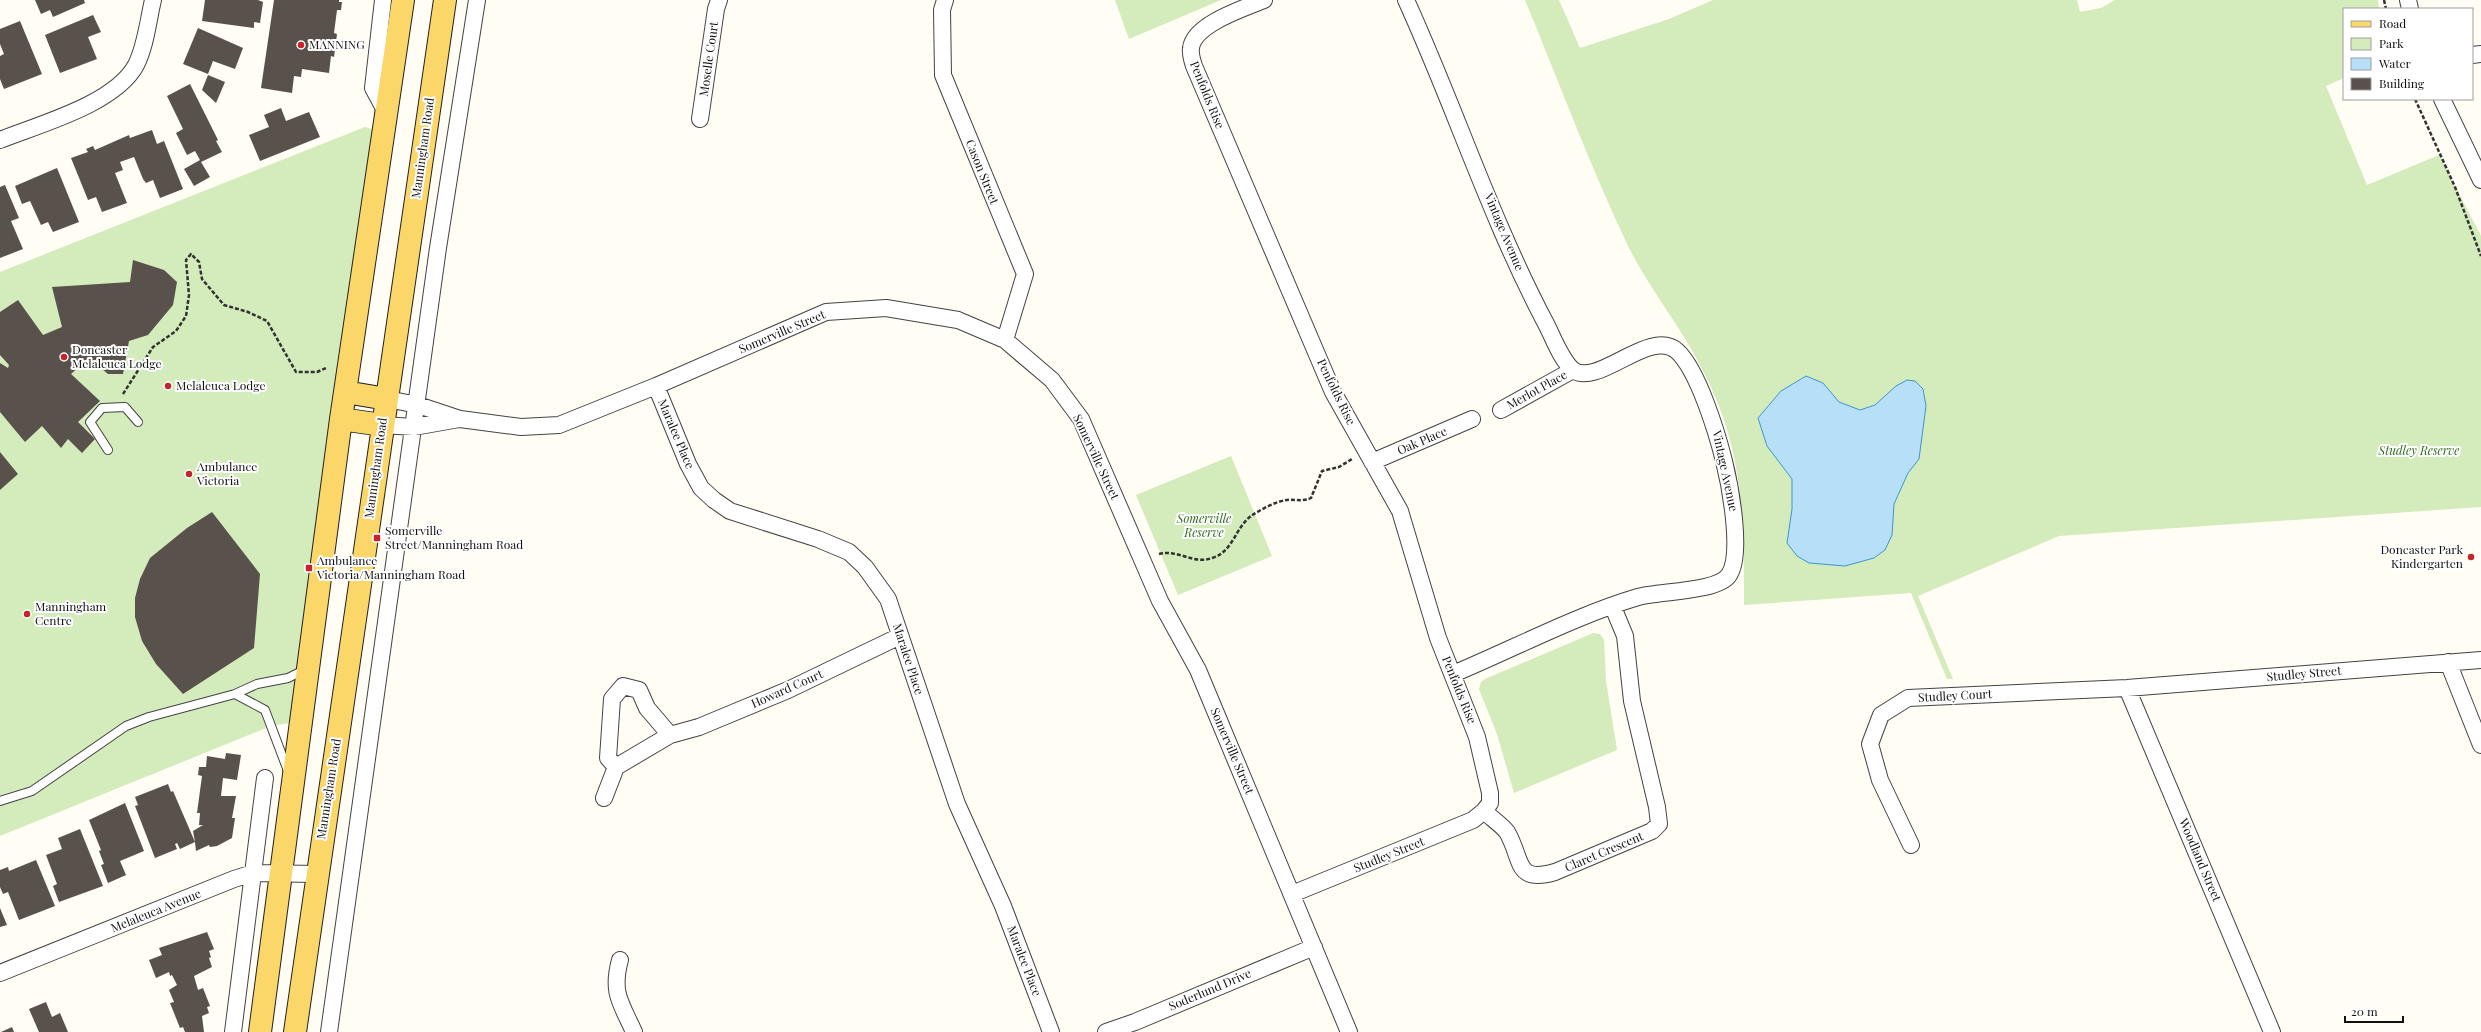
<svg xmlns="http://www.w3.org/2000/svg" width="2481" height="1032" font-family="'Playfair Display',serif">
<rect width="100%" height="100%" fill="#fffdf4"/>
<path fill="#d4ebbb" d="M1115,0H1221L1129,39Z
M1525,0H1559L1580,48L1669,19L1713,0H2077L2080,12L2101,8L2115,0H2378L2379,9H2344V78L2326,86L2367,185L2439,155L2481,236V507L2059,536L1918,596L1953,679H1947L1911,593L1744,605C1744,519 1744,448 1702,369C1680,325 1650,290 1628,246C1590,166 1559,82 1525,0Z
M365,127L384,133L301,721L271,726L0,836V272Z
M1231,456L1272,556L1178,595L1136,495Z
M1593,633L1600,634L1604,640L1606,681L1617,750L1514,793L1497,734L1479,689L1481,682L1485,679Z"/>
<path fill="#b7e0f8" stroke="#3c96d1" d="M1806,376L1823,383L1839,402L1860,410L1875,405L1896,386L1907,380L1915,381L1923,389L1926,406L1919,459L1908,473L1894,504L1892,535L1885,550L1874,558L1845,566L1809,563L1797,556L1787,543L1792,509V479L1767,446L1758,418L1781,391Z"/>
<path fill="#59514c" d="M35,0H84L85,3L53,17L50,10L41,14Z
M205,0H258L263,2L260,23L254,22V28L202,21Z
M274,0H339V2H342L341,10H337L334,33L337,34L334,57L331,56L329,73L302,69L301,77L294,76L292,93L261,88Z
M93,15L101,32L88,37L97,59L60,73L45,35Z
M20,21L42,74L4,89L0,79V56L4,54L0,44V29Z
M198,28L243,48L235,69L213,61L208,74L183,64Z
M208,75L225,82L216,103L202,90Z
M190,84L218,140L216,141L222,152L201,162L210,177L194,186L184,169L200,160L195,151L187,155L176,133L183,129L167,96Z
M281,108L286,121L309,112L320,137L260,161L249,135L269,127L264,115Z
M152,130L157,144L164,141L183,189L160,198L153,180L146,183L143,179L134,157L120,162L123,170L115,173L127,203L102,212L96,197L88,200L71,158L88,152L86,149L93,146L95,150L129,135L130,138Z
M57,168L79,222L53,232L48,222L41,225L30,201L22,204L15,186Z
M5,185L19,218L11,221L23,249L0,258V187Z
M133,260L164,270L177,282L173,305L148,335L129,341L123,374H108L89,358L71,374L100,401L78,422L95,439L82,453L68,439L61,448L42,426L25,442L0,412V363L8,368L9,365L0,355V312L18,300L43,335L62,327L52,287L130,282Z
M0,452L18,474L0,490Z
M212,512L260,574L254,648L183,694L156,664L142,641L135,617V598L140,579L150,558L187,528Z
M226,753L241,755L237,780L223,778L221,796H236L232,818H235L232,838L217,846L210,847L209,845L196,851L195,842L180,849L177,843L175,844L177,849L155,858L135,806L138,805L135,797L168,784L171,792L173,791L195,842L193,831L203,825H199L200,813H197L202,776L198,775L199,767H206L207,756L225,759Z
M125,803L144,851L120,861L126,875L108,883L101,865L104,864L99,851L101,850L89,820Z
M80,829L103,886L59,902L53,886L57,884L46,855L62,849L58,838Z
M36,860L55,906L19,920L8,892L3,894L0,887V870L8,867L9,871Z
M0,908L7,925L0,927Z
M207,932L214,949L209,951L211,957L209,958L212,967L194,976L198,990L203,988L210,1006L207,1007L209,1013L202,1016L204,1032H185L183,1027L180,1028L170,1003L174,1002L169,990L177,985L172,975L170,976L169,972L156,978L149,960L162,955L159,948Z
M46,1002L52,1017L60,1013L68,1032H39L29,1009Z
M12,1027L14,1032H1Z"/>
<g fill="none" stroke-linecap="round" stroke-linejoin="round">
<g stroke="#434343" stroke-width="10">
<path id="lane" d="M108,450L90,422L102,408L125,407L138,422
M235,694L265,710L288,771
M0,801L32,791L126,726L149,717L235,694L257,684L288,678L300,672L304,667"/>
</g>
<g stroke="#434343" stroke-width="18">
<path id="street" d="M383,0L373,88L387,114
M945,0L942,10L943,75L1025,274L1005,340
M1264,0C1245,8 1194,24 1191,48C1190,54 1192,60 1194,66L1333,392L1400,511L1438,638L1477,737L1490,793V803L1484,811C1491,818 1502,825 1507,832C1523,859 1514,884 1555,872L1652,831L1659,824L1657,807L1632,701L1625,636L1613,607
M1406,0C1454,105 1490,217 1544,320C1552,334 1560,359 1573,370C1598,388 1650,327 1677,351C1698,370 1717,433 1724,461C1730,485 1743,554 1729,575C1718,592 1659,591 1638,597C1577,615 1513,649 1453,674
M2408,0L2410,9
M2472,55L2481,54
M2442,99L2481,180
M700,119L716,9L719,0
M0,140C40,124 115,104 136,65C146,45 148,21 153,0
M656,386L688,464L701,488L714,500L730,511L818,539L849,552L865,567L888,599L957,804L1003,906L1051,1032
M387,399L418,405L460,419L521,427L559,425L656,386L826,312L886,308L958,320L1005,340L1052,380L1081,419L1160,601L1198,670L1349,1032
M1501,410L1573,370
M382,425L414,427L459,419
M1372,462L1472,419
M2448,662L2481,745
M2127,688L2272,1032
M616,767L608,758L612,699L623,686L639,690L647,708L670,735
M604,798L616,767L670,735L699,727L788,690L900,636
M1911,845L1880,780L1870,744L1881,715L1908,698L2127,688L2481,660
M1292,894L1473,820L1484,811
M620,960C611,993 621,1003 634,1032
M0,973L234,879L253,873L317,874
M233,1032L265,778
M329,1032L438,248L477,0
M1106,1032L1135,1022L1314,947"/>
</g>
<g stroke="#212121" stroke-width="24">
<path id="primary" d="M345,392L387,399
M341,419L382,425
M260,1032L341,419L403,0
M295,1032L445,0"/>
</g>
<path stroke="#323232" stroke-width="2.5" stroke-dasharray="4 2" stroke-linecap="butt" d="M2384,0L2386,9
M2415,99L2455,187L2481,256
M123,394L153,347L176,331L186,316L189,295L186,260L191,254L199,262L202,279L224,305L248,312L267,321L296,372H317L326,368
M1159,554C1178,549 1194,565 1212,558C1233,552 1235,528 1251,516C1260,510 1276,501 1287,500C1296,499 1303,502 1311,498L1322,471L1339,467L1352,459"/>
<use href="#lane" stroke="#fff" stroke-width="8"/>
<use href="#street" stroke="#fff" stroke-width="16"/>
<use href="#primary" stroke="#fbd668" stroke-width="22"/>
</g>
<g fill="#c5242c" stroke="#fff" stroke-width="1.5">
<circle cx="301" cy="45" r="4"/>
<circle cx="64" cy="357" r="4"/>
<circle cx="168" cy="386" r="4"/>
<circle cx="189" cy="474" r="4"/>
<rect x="373" y="534" width="8" height="8" rx="2"/>
<circle cx="2471" cy="557" r="4"/>
<rect x="305" y="564" width="8" height="8" rx="2"/>
<circle cx="27" cy="614" r="4"/>
</g>
<g text-anchor="middle" stroke-width="4" stroke-linejoin="round" paint-order="stroke">
<g font-size="12" fill="#101010" stroke="#fff" text-anchor="start">
<text x="309" y="49">MANNING</text>
<text x="72" y="354">Doncaster<tspan x="72" dy="14">Melaleuca Lodge</tspan></text>
<text x="176" y="390">Melaleuca Lodge</text>
<text x="197" y="471">Ambulance<tspan x="197" dy="14">Victoria</tspan></text>
<text x="385" y="535">Somerville<tspan x="385" dy="14">Street/Manningham Road</tspan></text>
<text x="2463" y="554" text-anchor="end">Doncaster Park<tspan x="2463" dy="14">Kindergarten</tspan></text>
<text x="317" y="565">Ambulance<tspan x="317" dy="14">Victoria/Manningham Road</tspan></text>
<text x="35" y="611">Manningham<tspan x="35" dy="14">Centre</tspan></text>
</g>
<g font-size="12" fill="#101010" stroke="#fff">
<text transform="translate(709 59) rotate(-82)" y="4">Moselle Court</text>
<text transform="translate(1207 95) rotate(68)" y="4">Penfolds Rise</text>
<text transform="translate(423 148) rotate(-82)" y="4">Manningham Road</text>
<text transform="translate(982 172) rotate(68)" y="4">Cason Street</text>
<text transform="translate(1504 232) rotate(67)" y="4">Vintage Avenue</text>
<text transform="translate(782 332) rotate(-23)" y="4">Somerville Street</text>
<text transform="translate(1537 390) rotate(-29)" y="4">Merlot Place</text>
<text transform="translate(1336 392) rotate(64)" y="4">Penfolds Rise</text>
<text transform="translate(676 434) rotate(67)" y="4">Maralee Place</text>
<text transform="translate(1422 441) rotate(-23)" y="4">Oak Place</text>
<text transform="translate(1096 457) rotate(65)" y="4">Somerville Street</text>
<text transform="translate(376 468) rotate(-82)" y="4">Manningham Road</text>
<text transform="translate(1725 471) rotate(78)" y="4">Vintage Avenue</text>
<text transform="translate(908 659) rotate(72)" y="4">Maralee Place</text>
<text transform="translate(2304 674) rotate(-5)" y="4">Studley Street</text>
<text transform="translate(787 689) rotate(-24)" y="4">Howard Court</text>
<text transform="translate(1459 690) rotate(68)" y="4">Penfolds Rise</text>
<text transform="translate(1955 696) rotate(-3)" y="4">Studley Court</text>
<text transform="translate(1232 751) rotate(67)" y="4">Somerville Street</text>
<text transform="translate(329 789) rotate(-81)" y="4">Manningham Road</text>
<text transform="translate(1604 852) rotate(-23)" y="4">Claret Crescent</text>
<text transform="translate(1389 855) rotate(-22)" y="4">Studley Street</text>
<text transform="translate(2200 860) rotate(67)" y="4">Woodland Street</text>
<text transform="translate(156 911) rotate(-22)" y="4">Melaleuca Avenue</text>
<text transform="translate(1024 961) rotate(69)" y="4">Maralee Place</text>
<text transform="translate(1210 990) rotate(-23)" y="4">Soderlund Drive</text>
</g>
<g font-size="12" font-style="italic" fill="#2e6b1e" stroke="#fff">
<text x="2419" y="455">Studley Reserve</text>
<text x="1204" y="523">Somerville<tspan x="1204" dy="14">Reserve</tspan></text>
</g>
</g>
<rect x="2343" y="8" width="130" height="92" fill="#ffffff" stroke="#9f9f9f"/>
<rect x="2351" y="21" width="20" height="6" fill="#fbd668" stroke="#9f9f9f"/>
<text x="2379" y="28" font-size="12" fill="#101010">Road</text>
<rect x="2351" y="38" width="20" height="12" fill="#d4ebbb" stroke="#9f9f9f"/>
<text x="2379" y="48" font-size="12" fill="#101010">Park</text>
<rect x="2351" y="58" width="20" height="12" fill="#b7e0f8" stroke="#9f9f9f"/>
<text x="2379" y="68" font-size="12" fill="#101010">Water</text>
<rect x="2351" y="78" width="20" height="12" fill="#59514c" stroke="#9f9f9f"/>
<text x="2379" y="88" font-size="12" fill="#101010">Building</text>
<path d="M2345 1016v6h58v-6" fill="none" stroke="#101010" stroke-width="2"/>
<text x="2351" y="1016" font-size="12" fill="#101010" stroke="#ffffff" stroke-width="3" paint-order="stroke">20 m</text>
</svg>
